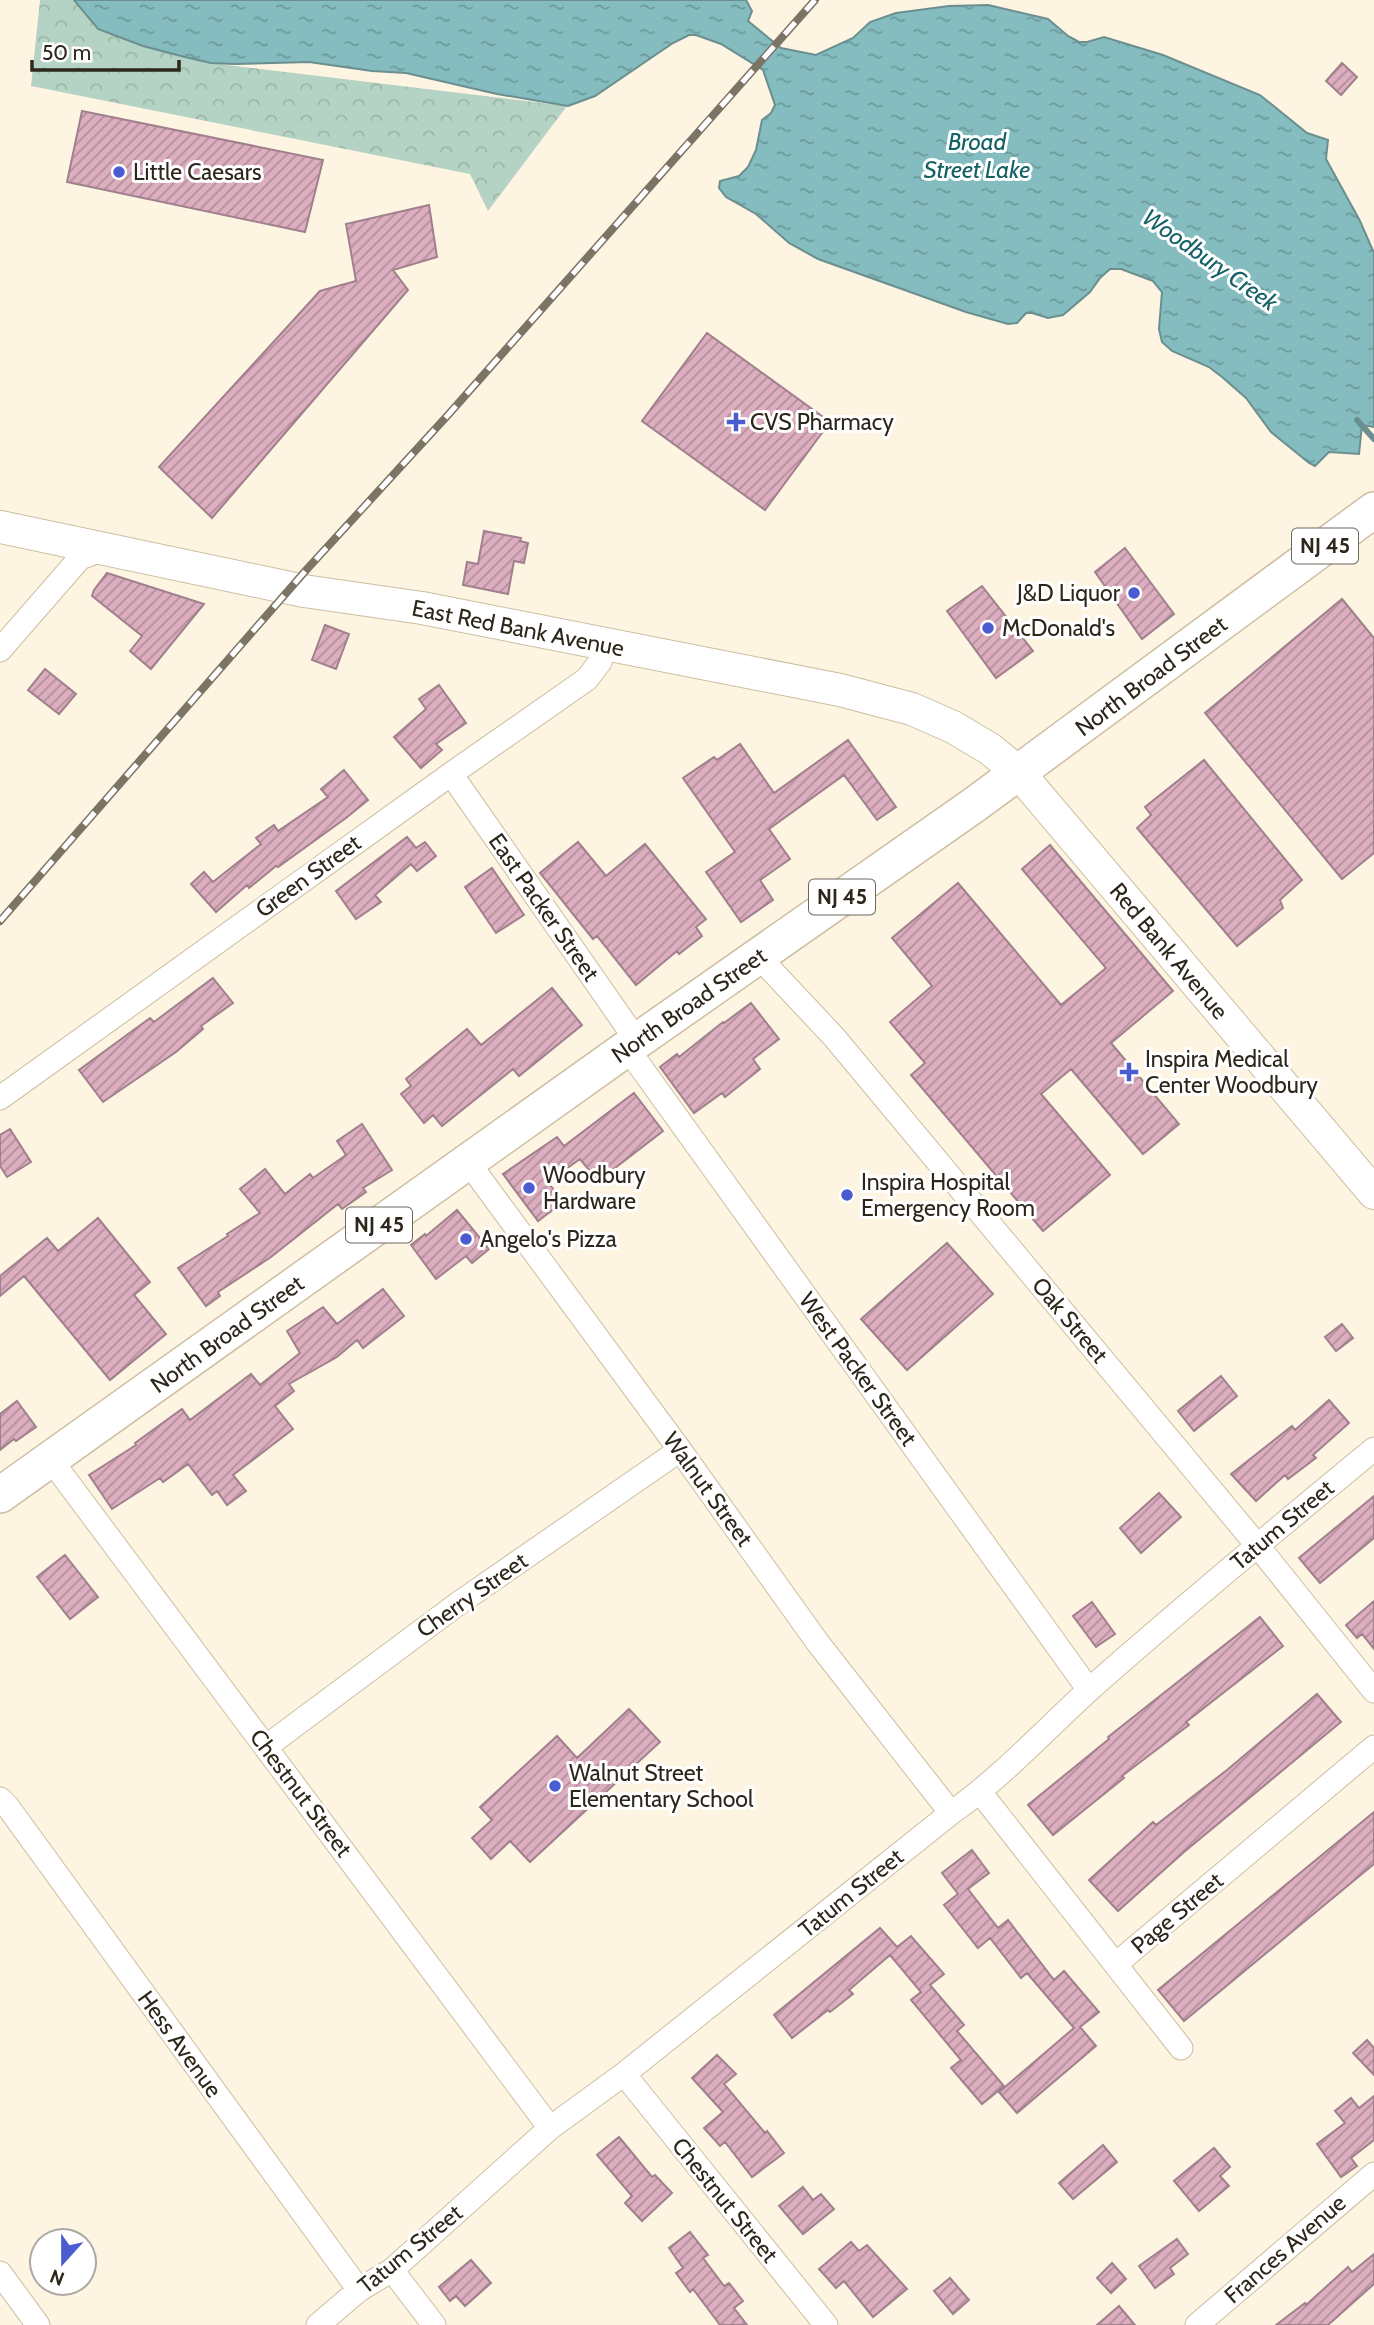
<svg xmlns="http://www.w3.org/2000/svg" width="1374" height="2325" font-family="Cabin,sans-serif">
<defs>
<pattern id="park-crowns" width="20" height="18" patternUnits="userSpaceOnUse" patternTransform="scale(1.75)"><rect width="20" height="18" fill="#b5d3c4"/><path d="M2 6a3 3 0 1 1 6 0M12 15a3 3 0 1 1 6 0" fill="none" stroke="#9cb5a8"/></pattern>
<pattern id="water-ripples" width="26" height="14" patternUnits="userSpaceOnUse" patternTransform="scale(1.75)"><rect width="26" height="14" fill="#84bcc0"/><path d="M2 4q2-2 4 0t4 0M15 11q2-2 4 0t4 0" fill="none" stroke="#6c999b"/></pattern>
<pattern id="building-hatch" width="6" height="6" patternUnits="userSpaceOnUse" patternTransform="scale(1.75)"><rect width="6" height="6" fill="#dcaebf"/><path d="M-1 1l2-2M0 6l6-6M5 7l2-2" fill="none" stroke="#b38e9a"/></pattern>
</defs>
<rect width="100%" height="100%" fill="#fef4e2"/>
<path fill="url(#park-crowns)" d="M40,0H76L211,63L567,106L488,211L470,174L31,86Z"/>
<path fill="url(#water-ripples)" stroke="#6a8f8e" stroke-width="2" d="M74,0H746L752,11L748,21L781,48L816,55L853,38L870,22L896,13L949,6L988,5L1048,19L1068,36L1079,42H1087L1104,37L1163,55L1260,95L1307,133L1328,140L1326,159L1360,221L1374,253V427L1362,425L1359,454L1329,452L1315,466L1309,463L1271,432L1246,398L1222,377L1209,367L1172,351L1162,342L1159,329L1162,292L1153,281L1121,269H1110L1100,278L1090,292L1063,315L1048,318L1032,313H1026L1017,323L1008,324L966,312L818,259L789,243L756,214L726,197L719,188L720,181L739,176L748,167L756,150L762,120L771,113L775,105L763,70L721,44L696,35H689L673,43L595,96L568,106L497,94L406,73L372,71L309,62L235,64L211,63L185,57L143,46L98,29Z"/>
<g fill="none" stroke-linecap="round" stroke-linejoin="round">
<path stroke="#6a8f8e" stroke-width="6" d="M1357,420L1374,439"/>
</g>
<path fill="url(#building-hatch)" stroke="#a0808c" stroke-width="2" d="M1342,63L1357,77L1341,95L1326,81Z
M82,111L323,160L305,232L67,182Z
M429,205L437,257L393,270L408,290L212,518L159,467L320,291L356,281L346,224Z
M707,333L830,422L765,510L642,421Z
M484,531L521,538L520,541L528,543L524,563L514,561L508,594L463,585L467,562L478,564Z
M1125,548L1174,614L1142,639L1095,572Z
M107,573L204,604L151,669L130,651L142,636L92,596L94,590Z
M982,586L1033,651L996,678L947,611Z
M1342,599L1374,638V853L1342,879L1205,713Z
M325,625L349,634L336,669L312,660Z
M45,669L76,694L59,714L28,690Z
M439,685L466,723L436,744L442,750L421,768L394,737L426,709L419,699Z
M848,740L896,807L877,820L844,775L769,829L790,859L760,880L773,900L741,922L706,872L735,852L683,778L714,757L717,760L740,744L774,793Z
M1204,760L1302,880L1280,900L1283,908L1237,946L1137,828L1151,815L1145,807Z
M344,770L368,800L346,818L278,867L276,866L249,888L247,885L216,912L191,884L204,872L213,882L261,844L256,838L274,825L278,831L328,797L321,789Z
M407,837L416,848L425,842L436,856L417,871L411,864L375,895L381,902L356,919L336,891Z
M578,842L606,876L645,844L706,919L696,927L702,936L679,954L677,951L636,985L597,936L593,939L540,873Z
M1050,845L1173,991L1111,1043L1179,1124L1143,1154L1071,1069L1041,1094L1110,1175L1043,1231L911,1075L925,1063L890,1022L932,986L892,938L958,883L1061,1005L1106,968L1022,869Z
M492,868L524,915L496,933L465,887Z
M213,978L233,1003L201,1026L203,1029L176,1052L103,1102L79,1070L150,1018L154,1022Z
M552,988L582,1025L519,1076L513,1069L442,1126L433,1115L424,1123L401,1094L411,1086L406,1079L467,1029L481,1045Z
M751,1003L779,1039L753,1059L760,1069L725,1097L722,1093L694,1113L660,1067L677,1054L679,1057L723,1022L724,1023Z
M634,1093L663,1131L598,1181L580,1159L548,1182L563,1202L538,1221L503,1174L557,1137L564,1146Z
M362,1124L392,1170L363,1188L366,1192L342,1209L338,1204L271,1257L218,1292L220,1296L206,1306L178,1268L228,1236L227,1234L260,1213L240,1189L265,1169L285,1194L310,1174L313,1178L346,1155L337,1141Z
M10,1129L31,1162L7,1177L0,1166V1135Z
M457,1210L489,1249L472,1263L466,1256L436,1279L411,1245L425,1234L426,1236Z
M98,1218L150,1282L134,1295L166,1334L110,1380L24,1276L0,1296V1276L47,1238L58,1251Z
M947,1243L993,1294L907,1370L861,1319Z
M383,1289L404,1316L363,1348L357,1340L337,1357L289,1384L294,1391L275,1406L293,1429L233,1475L246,1491L227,1505L217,1491L212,1495L188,1464L163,1482L160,1478L112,1509L89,1475L136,1445L135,1443L182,1409L190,1420L251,1374L260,1385L300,1353L287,1331L323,1307L337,1324Z
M1342,1324L1353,1338L1336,1351L1325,1337Z
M1221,1376L1237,1396L1194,1431L1178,1411Z
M1329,1400L1349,1423L1313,1455L1316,1458L1288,1479L1285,1475L1256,1501L1231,1474L1292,1426L1295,1430Z
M17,1401L36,1427L16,1441L14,1439L0,1450V1414Z
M1159,1493L1181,1517L1141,1553L1120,1528Z
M1374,1496V1538L1320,1583L1299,1558Z
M65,1555L98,1597L70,1619L37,1577Z
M1374,1601V1649L1362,1634L1357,1638L1346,1625Z
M1092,1602L1115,1634L1096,1647L1073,1616Z
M1260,1617L1283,1646L1186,1722L1189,1725L1122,1776L1124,1778L1053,1835L1028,1805L1109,1739L1108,1737Z
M1317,1694L1341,1722L1184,1852L1118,1911L1089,1880L1153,1822L1156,1825L1227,1770Z
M629,1709L660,1742L530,1862L510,1841L491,1859L472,1838L492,1820L480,1807L557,1736L577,1758Z
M1374,1812V1864L1184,2021L1158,1990Z
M972,1850L989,1873L968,1889L998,1928L1008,1920L1054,1980L1064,1971L1099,2012L1080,2027L1096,2046L1017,2113L999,2092L1074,2028L1027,1973L1021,1978L990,1938L978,1948L944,1905L958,1894L942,1873Z
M880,1928L897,1947L911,1936L944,1974L930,1985L964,2025L957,2031L1004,2086L982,2104L951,2068L961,2060L911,2000L921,1992L890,1955L849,1990L853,1994L830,2012L828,2010L792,2038L774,2015Z
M1367,2040L1374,2048V2075L1353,2053Z
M717,2055L736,2074L724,2084L765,2133L767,2131L784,2153L752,2177L725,2142L720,2146L704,2128L723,2112L692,2078Z
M1374,2096V2140L1351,2158L1357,2166L1341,2177L1317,2144L1345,2123L1335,2111L1351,2098L1359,2108Z
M619,2137L652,2177L655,2175L672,2193L642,2221L625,2203L632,2196L597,2155Z
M1103,2145L1117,2162L1073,2199L1059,2183Z
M1214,2148L1230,2167L1220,2176L1229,2186L1199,2211L1174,2181Z
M803,2187L813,2200L821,2194L834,2209L803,2234L779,2206Z
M690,2232L708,2255L703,2258L724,2286L729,2283L743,2301L734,2308L747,2325H720L693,2289L690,2292L676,2273L683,2268L669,2248Z
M1177,2239L1188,2254L1170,2268L1174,2274L1155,2288L1139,2266Z
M851,2242L859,2251L867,2245L907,2289L873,2317L844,2281L836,2288L819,2269Z
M1374,2254V2284L1328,2325H1276L1305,2303L1306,2305L1348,2267L1352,2272Z
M471,2260L491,2283L465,2306L456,2296L450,2301L439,2287Z
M1112,2263L1126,2279L1111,2293L1097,2278Z
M950,2278L969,2300L953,2314L934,2291Z
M1119,2306L1135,2325H1097Z"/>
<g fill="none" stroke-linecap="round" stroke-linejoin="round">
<g stroke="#cdbea0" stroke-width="25">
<path id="street" d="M0,650L80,558L108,548
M451,774L637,1041
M758,956L834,1037L1257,1545L1374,1691
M627,1048L1089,1690
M0,1098L451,774L587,679L600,662L605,645
M468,1162L680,1450L818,1643L951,1813
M51,1460L550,2128
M267,1746L459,1603L680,1450
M980,1792L1181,2048
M0,1799L8,1807L359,2290
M1116,1964L1374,1747
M624,2074L826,2325
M392,2270L434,2325
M0,2273L38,2325
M318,2325L359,2290L392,2270L550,2128L624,2074L951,1813C1002,1777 1044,1731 1090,1689C1183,1607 1278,1528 1374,1449
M1197,2325L1374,2174"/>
</g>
<g stroke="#cdbea0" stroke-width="34">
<path id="secondary" d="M0,527L304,591L422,608L840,690L912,709L953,727L990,749L1019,773L1374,1193"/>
</g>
<g stroke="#cdbea0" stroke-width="38">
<path id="primary" d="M0,1495L637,1041L974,805L1374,510"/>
</g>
<use href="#street" stroke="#fff" stroke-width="23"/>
<use href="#secondary" stroke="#fff" stroke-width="32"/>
<use href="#primary" stroke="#fff" stroke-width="35"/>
<g stroke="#7c7566" stroke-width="8">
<path id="rail" d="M0,921L308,568L448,415L815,0"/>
</g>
<use href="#rail" stroke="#fff" stroke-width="5" stroke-dasharray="16" stroke-linecap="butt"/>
</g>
<g fill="#4b5cd1" stroke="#fff" stroke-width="2.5">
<circle cx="119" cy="172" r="7"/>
<path d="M732.5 411.5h7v7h7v7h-7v7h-7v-7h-7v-7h7z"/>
<circle cx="1134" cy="593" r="7"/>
<circle cx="988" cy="628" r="7"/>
<path d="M1125.5 1061.5h7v7h7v7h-7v7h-7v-7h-7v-7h7z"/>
<circle cx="529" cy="1188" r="7"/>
<circle cx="847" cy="1195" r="7"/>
<circle cx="466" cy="1239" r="7"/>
<circle cx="555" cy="1786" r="7"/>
</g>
<g text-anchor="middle" stroke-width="6" stroke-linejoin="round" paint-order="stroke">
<g fill="#fff" stroke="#6c685f" stroke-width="2">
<rect x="1292" y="528.5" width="66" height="35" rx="5"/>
<rect x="809" y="879.5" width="66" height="35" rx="5"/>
<rect x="346" y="1207.5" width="66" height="35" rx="5"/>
</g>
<g font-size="21" font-weight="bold" fill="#2d271b">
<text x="1325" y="553">NJ 45</text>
<text x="842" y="904">NJ 45</text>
<text x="379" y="1232">NJ 45</text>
</g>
<g font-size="23" fill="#2d271b" stroke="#fff" text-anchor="start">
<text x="133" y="180">Little Caesars</text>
<text x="750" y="430">CVS Pharmacy</text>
<text x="1120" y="601" text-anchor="end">J&amp;D Liquor</text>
<text x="1002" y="636">McDonald's</text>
<text x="1145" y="1067">Inspira Medical<tspan x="1145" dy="26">Center Woodbury</tspan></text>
<text x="543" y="1183">Woodbury<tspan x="543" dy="26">Hardware</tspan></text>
<text x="861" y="1190">Inspira Hospital<tspan x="861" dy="26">Emergency Room</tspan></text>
<text x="480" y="1247">Angelo's Pizza</text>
<text x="569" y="1781">Walnut Street<tspan x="569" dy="26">Elementary School</tspan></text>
</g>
<g font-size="23" fill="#2d271b" stroke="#fff">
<text transform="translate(518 628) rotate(11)" y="8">East Red Bank Avenue</text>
<text transform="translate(1151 676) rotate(-37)" y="8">North Broad Street</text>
<text transform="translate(308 876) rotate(-36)" y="8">Green Street</text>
<text transform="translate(544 907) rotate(55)" y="8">East Packer Street</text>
<text transform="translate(1169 951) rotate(50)" y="8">Red Bank Avenue</text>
<text transform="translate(689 1005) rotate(-35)" y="8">North Broad Street</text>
<text transform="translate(1070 1320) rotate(50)" y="8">Oak Street</text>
<text transform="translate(227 1334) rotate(-36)" y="8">North Broad Street</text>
<text transform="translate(858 1369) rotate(54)" y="8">West Packer Street</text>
<text transform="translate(708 1489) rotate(54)" y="8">Walnut Street</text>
<text transform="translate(1282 1525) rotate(-40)" y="8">Tatum Street</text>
<text transform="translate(472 1595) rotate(-35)" y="8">Cherry Street</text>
<text transform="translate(301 1793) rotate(53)" y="8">Chestnut Street</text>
<text transform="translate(851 1893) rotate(-39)" y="8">Tatum Street</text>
<text transform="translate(1177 1913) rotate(-40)" y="8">Page Street</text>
<text transform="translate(180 2044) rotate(54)" y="8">Hess Avenue</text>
<text transform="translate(725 2200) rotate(51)" y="8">Chestnut Street</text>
<text transform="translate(410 2249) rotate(-39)" y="8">Tatum Street</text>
<text transform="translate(1285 2249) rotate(-41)" y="8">Frances Avenue</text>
</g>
<g font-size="24" font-style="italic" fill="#136065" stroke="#fff">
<text x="977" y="150">Broad<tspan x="977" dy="28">Street Lake</tspan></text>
<text transform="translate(1210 260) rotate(35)" y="8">Woodbury Creek</text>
</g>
</g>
<g transform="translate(63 2262) rotate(201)"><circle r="33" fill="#ffffff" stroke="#aba9a4" stroke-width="2"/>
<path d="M0-5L12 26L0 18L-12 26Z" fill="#4b5cd1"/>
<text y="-10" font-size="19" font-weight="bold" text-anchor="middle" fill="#2d271b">N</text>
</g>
<path d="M32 60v10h147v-10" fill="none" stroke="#2d271b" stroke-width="3.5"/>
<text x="42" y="60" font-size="21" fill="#2d271b" stroke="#ffffff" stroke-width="5" paint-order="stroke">50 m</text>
</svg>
